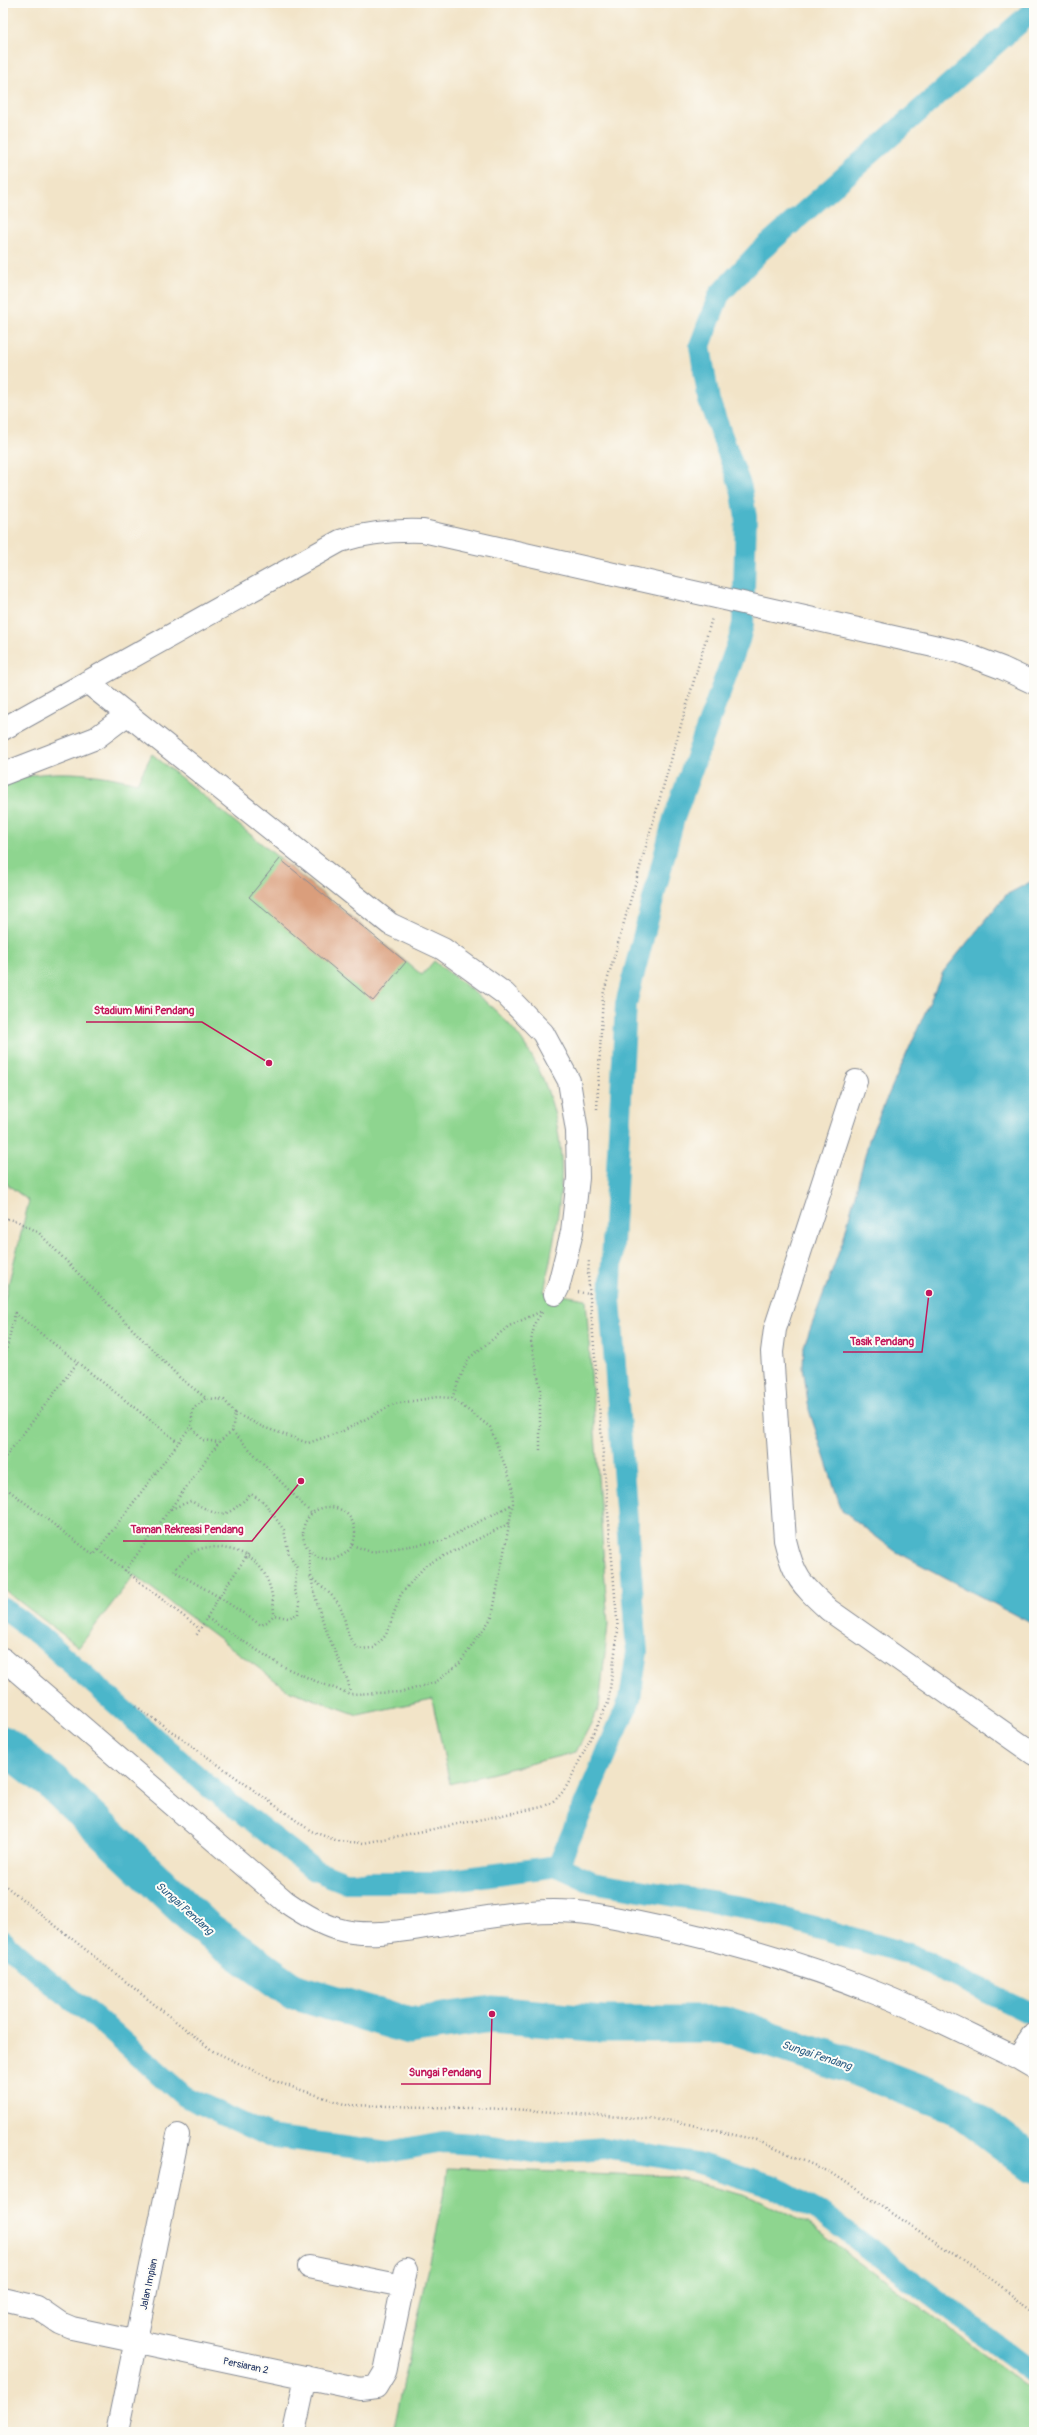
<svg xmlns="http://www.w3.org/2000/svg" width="1037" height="2435" font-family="Pangolin,sans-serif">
<rect width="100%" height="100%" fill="#fdfcf7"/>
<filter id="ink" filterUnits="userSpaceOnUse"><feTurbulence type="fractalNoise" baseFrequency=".025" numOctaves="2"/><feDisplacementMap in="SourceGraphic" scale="8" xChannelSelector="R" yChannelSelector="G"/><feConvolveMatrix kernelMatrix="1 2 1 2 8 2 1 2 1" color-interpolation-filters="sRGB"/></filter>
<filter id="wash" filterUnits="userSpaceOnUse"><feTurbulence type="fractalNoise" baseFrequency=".012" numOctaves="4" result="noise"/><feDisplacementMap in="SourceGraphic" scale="16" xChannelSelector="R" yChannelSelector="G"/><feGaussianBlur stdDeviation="0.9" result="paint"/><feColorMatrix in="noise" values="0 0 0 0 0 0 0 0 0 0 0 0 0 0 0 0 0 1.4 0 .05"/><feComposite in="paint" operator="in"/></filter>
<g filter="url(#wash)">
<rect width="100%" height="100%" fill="#f2e4c8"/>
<path fill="#8ed58f" stroke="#548276" d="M152,754L422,975L434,961C458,980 485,999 506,1021C548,1065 567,1136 560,1196C557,1228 550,1260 544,1292L586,1299L608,1625L599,1708L576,1752L450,1784L432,1699L358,1715L288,1690L134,1575L79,1647L3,1589V1306L29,1201L3,1181V784C40,766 99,773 137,783Z
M447,2168L670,2176L744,2194L808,2224L1034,2392V2432H393L444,2197Z"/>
<path fill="#4cb6ca" stroke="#347294" d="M1034,880V1625L895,1551L842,1511L809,1410L803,1366L804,1346L843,1241L870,1136L943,972L1006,895Z"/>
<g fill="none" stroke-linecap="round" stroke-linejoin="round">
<path stroke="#4cb6ca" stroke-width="22" d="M3,1608L44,1639L208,1786L315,1870L345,1882H436L558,1866L592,1882L747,1908L909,1954L1034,2015
M558,1866L630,1699L637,1652L610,1299L626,1004L674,818L739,640L743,624L746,517L741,488L709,401L700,346L719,295L759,252L1034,10
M3,1941L45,1978L95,2017L184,2096L268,2136L388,2152L443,2142L475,2144L542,2153L604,2148L697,2163L776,2188L826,2216L1034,2373"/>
<path stroke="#4cb6ca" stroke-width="37" d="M3,1744L52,1782L205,1928L293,1991L409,2026L492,2014L603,2024H724L849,2065L958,2107L1034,2165"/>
</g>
<g id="blocks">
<path fill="#da9e7c" d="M280,859L406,962L373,1001L249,897Z"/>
</g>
</g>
<g filter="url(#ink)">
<use href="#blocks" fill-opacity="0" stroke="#868a93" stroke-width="1"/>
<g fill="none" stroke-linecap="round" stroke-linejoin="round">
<g stroke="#868a93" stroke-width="24">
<path id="minor" d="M87,682L390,924L443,949L505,994L543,1033L569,1081L577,1131L578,1178L572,1232L558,1288L555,1294
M3,729L340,541C368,532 393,530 423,531L960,652L1002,668L1034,683
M3,774L96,738L128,714
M856,1081L775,1329L772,1352L785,1540C794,1578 801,1584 829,1610L1034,1754
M3,1659L286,1902C302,1913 318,1923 337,1929C368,1938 401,1931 432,1926C485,1918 539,1905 593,1914C687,1931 785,1956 874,1992C923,2011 970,2036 1017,2058L1034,2068
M1017,2058L1034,2034
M309,2267L403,2286
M3,2299L37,2307L60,2323L72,2328L361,2389L376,2387L385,2372L406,2270
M117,2432L178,2135
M294,2432L306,2377"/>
</g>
<path stroke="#868a93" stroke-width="2.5" stroke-dasharray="1 3" stroke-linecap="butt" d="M597,1109L603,995L712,618
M3,1218L17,1221L38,1232L180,1378L206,1398
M578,1292L589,1294
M3,1364L15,1313L178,1442
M452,1398L468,1359L509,1326L542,1311
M232,1431L219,1442L202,1440L191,1426L193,1409L206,1398L224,1400L235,1413L232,1431L312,1514
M540,1450V1387L531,1341L535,1323L543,1311
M3,1460L78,1362
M3,1486L94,1555L191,1426
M303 1533a26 26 0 1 1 52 0a26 26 0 1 1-52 0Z
M171,1509L191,1501C222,1518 224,1520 251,1494L264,1502L284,1530L289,1555L297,1568L294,1590L300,1604L298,1614L288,1618L274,1615C273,1582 262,1555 228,1549C219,1547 209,1546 200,1549C189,1553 182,1562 174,1571L219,1597L196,1636
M352,1545L371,1552L442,1541L513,1504
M99,1550L200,1629
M309,1552C310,1599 329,1638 348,1681L350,1693
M248,1554L219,1597L261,1625L267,1622L274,1615
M125,1571L219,1442
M310,1577C320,1586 333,1594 340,1606C347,1621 345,1637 358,1649L374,1648L386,1635L401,1594L426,1565L510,1523
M207,1618L282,1666L315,1681L350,1694L403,1692L436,1682L460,1663L492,1617L513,1503L512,1484L490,1427L452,1398L437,1397L394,1404L343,1431L308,1443L263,1427L235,1413
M136,1706L311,1831L338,1841L364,1843L542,1807C555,1802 561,1795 568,1784L608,1703L618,1631L588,1275L589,1260
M3,1884L213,2051L280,2083L347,2105L512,2109L675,2121L756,2140L832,2173L994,2281L1034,2311"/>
<use href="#minor" stroke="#fff" stroke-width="22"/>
</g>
</g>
<g text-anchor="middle" stroke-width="4" stroke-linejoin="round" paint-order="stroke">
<g font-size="10" fill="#1b2f5e" stroke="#fdfcf7">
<text transform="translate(148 2284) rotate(-78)" y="4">Jalan Impian</text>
<text transform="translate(246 2365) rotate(12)" y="4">Persiaran 2</text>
</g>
<g font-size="11" font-style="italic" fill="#2c5e84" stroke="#fdfcf7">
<text transform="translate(185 1908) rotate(42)" y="4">Sungai Pendang</text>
<text transform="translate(817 2055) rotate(18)" y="4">Sungai Pendang</text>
</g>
</g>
<path fill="none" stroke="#c2185b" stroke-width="1.5" d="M269 1063L202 1022H86M929 1293L922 1352H843M301 1481L252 1541H123M492 2014L490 2084H401"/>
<g fill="#c2185b" stroke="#fdfcf7" stroke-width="1.5">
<circle cx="269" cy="1063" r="4"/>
<circle cx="929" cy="1293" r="4"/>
<circle cx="301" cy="1481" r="4"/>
<circle cx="492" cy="2014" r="4"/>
</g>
<g font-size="11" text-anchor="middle" font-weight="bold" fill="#c2185b" stroke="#fdfcf7" stroke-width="4" stroke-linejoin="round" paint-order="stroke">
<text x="144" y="1014">Stadium Mini Pendang</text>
<text x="882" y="1345">Tasik Pendang</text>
<text x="187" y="1533">Taman Rekreasi Pendang</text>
<text x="445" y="2076">Sungai Pendang</text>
</g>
<rect width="1037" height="2435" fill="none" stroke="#fdfcf7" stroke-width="16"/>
</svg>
